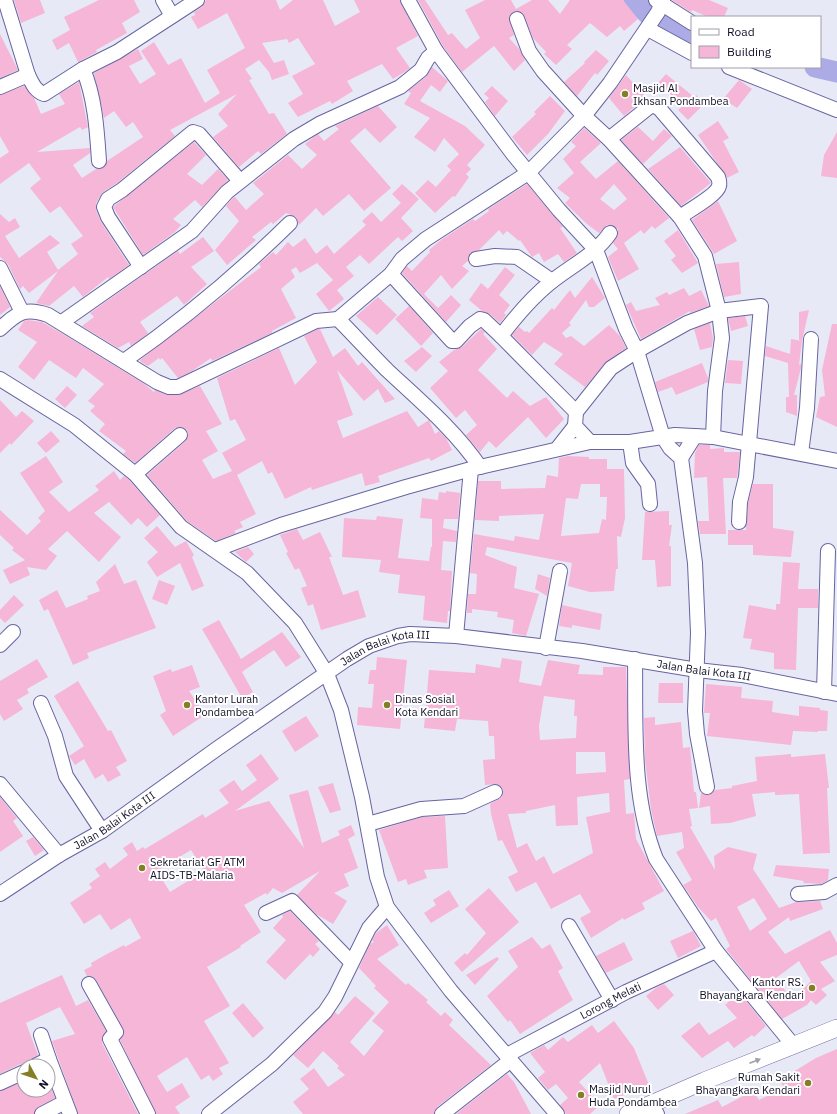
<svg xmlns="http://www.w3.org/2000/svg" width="837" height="1114" font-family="'IBM Plex Sans',sans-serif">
<rect width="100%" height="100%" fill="#e8e9f6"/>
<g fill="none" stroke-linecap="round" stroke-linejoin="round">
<path stroke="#acabe6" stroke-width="21" d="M634,0L649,15L670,23L692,34
M815,67L837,72"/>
</g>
<path fill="#f5b6d8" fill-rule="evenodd" d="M14,0H40L45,13L21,23Z
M99,0H134L140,12L122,23L127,33L96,50L97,52L78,62L69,43L57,50L52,40L70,30L64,17Z
M206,0H276L280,10L293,0H323L335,26L360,12L354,0H400L418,36L396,48L410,68L406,71L393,79L382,64L347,81L353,91L332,104L330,101L298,117L288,103L303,94L292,76L315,64L298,38L289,43L287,39L262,43L274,63L284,60L289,74L272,80L269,72L259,60L245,69L252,79L249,80L269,114L274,113L287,134L261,154L258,151L239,167L213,137L228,126L218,114L237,94L170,130L175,136L117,183L103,192L96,203V210L101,222L129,265L109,279L108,277L83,297L74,286L49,306L36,303L58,271L29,293L23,286L20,289L8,264L0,257V214L9,222L15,218L20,227L5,236L19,258L50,235L60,243L47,252L58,270L78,254L71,244L83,236L60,206L50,213L30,188L41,179L29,163L0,184V158L9,152L0,136V95L24,86L34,98L41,114L65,104L59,94L79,82L88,127L82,130L80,127L37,152L90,148V153L73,165L82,178L96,169L103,168L107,161L143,137L133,122L126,127L114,111L104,118L94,73L138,49L143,59L129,66L140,84L156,74L141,51L154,42L168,65L181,58L205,103L220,93L207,70L245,48L227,13L198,29L191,17L195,15L194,12L202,7Z
M418,0H425L448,35L452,33L466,49L480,38L465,10L485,0H511L516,9L532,0H548L560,14L570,0H623L638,19L624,31L620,26L607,37L590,23L567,45L572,49L556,65L544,54L546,52L533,38L523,13L514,11L509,18L514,35L509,38L520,50L525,60L514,71L494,46L462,72L443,46Z
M672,0H709L728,8L724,17H708L692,10L691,12L689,11Z
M0,34L18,70L0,78Z
M596,50L609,61L597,75L595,73L577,96L564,82L585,63L584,62Z
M432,67L448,81L440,92L431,85L420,101L465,126L485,145L467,165L471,169L466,174L469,177L455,197L453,196L435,213L415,193L428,180L436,187L451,170L447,166L459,154L444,138L435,152L414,137L430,118L404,104L411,93L408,91L426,77Z
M666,74L694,97L696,95L705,103L688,120L678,110L683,106L658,83Z
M626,75L646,97L624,116L609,98Z
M739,80L752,89L737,108L723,99Z
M492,86L508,101L495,116L485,102L489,98L484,94Z
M550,96L565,111L548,134L527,155L512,137L536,114L534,112Z
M378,106L397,127L380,143L365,128L350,141L391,188L364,211L349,194L323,216L316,208L299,225L296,217L286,213L273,224L271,222L252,237L256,240L227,265L215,250L239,221L226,206L233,198L235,197L246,210L264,194L253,183L288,155L302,169L317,155L305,144L318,134L324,141L339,129L335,126Z
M718,121L729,138L723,141L739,172L727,178L698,135Z
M638,127L653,141L664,129L672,136L643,164L621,140Z
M584,128L601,143L580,162L596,179L618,161L669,218L655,229L652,226L644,234L641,230L624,243L639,269L618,281L608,257L618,249L613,243L618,234V229L611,225H607L599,233L587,224L565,203L570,198L557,188L574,173L563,159L576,146L571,142ZM614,184L627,199L614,210L600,199Z
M837,132V178L821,176L824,155Z
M194,142L206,155L187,174L202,185L218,169L228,180L202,207L195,200L173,219L181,225L175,232L143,255L113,207Z
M680,147L711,183L681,206L648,169Z
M402,184L419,199L401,218L413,231L402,241L398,237L369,264L360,255L346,267L354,276L337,290L344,299L329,311L316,294L333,280L317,263L300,273L296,267L291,270L295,277L281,289L296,318L272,331V333L212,361L211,358L192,371L178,378L162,358L160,360L159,358L148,366L141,362L140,360L261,267L259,264L273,252L276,255L288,242L293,247L305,238L316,254L327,245L334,254L366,225L362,221L372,212L381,222L401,203L392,194Z
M527,184L563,227L560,228L577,253L564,262L558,254L544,262L539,253L532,257L520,240L519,241L507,231L503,235L499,230L479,250L470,253L468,261L462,266L469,271L452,289L441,275L424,294L438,308L451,295L461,305L446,322L402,273L407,266L412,271L430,252L429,250L441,240L473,219L475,221L489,211L488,209Z
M718,201L737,241L714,254L692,220Z
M678,230L698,263L682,273L671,260L676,256L664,241Z
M203,237L214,251L191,267L207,284L184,305L177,296L140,322L148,333L141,339L131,346L129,342L118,348L82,326L94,317L90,313L178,251L180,254Z
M739,262L741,294L724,297L716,264Z
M505,267L515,275L499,295L510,305L504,313L506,315L500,323L490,314L482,311L469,300L481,283L488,289Z
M592,277L605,298L594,307H589L586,300L569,323L571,325L562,333L566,338L571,336L584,346L609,325L620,336L626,348L605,363L585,387L554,364L563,354L544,342L532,355L512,335L519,327L525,332L527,331L529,333L552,308L554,310L570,290L575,298Z
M0,287L10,307L0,315Z
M684,288L689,296L701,290L709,306L690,313V311L641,339L626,305L631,302L636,311L660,305L655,298L667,292L669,295Z
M378,297L397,315L377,335L356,316Z
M409,306L433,333L421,346L395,319Z
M809,310L802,341L799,340V312Z
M745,316L748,326L731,331L728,318Z
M28,320L42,322L61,333L143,383L154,392L155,390L166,395H178L200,386L222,424L206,431L218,451L202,460L213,479L232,471L222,453L246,440L235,419L230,421L217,378L279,348L295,385L317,362L304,336L318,329H320L333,357L345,348L358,366L362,362L395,399L385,403L378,389L364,401L337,370L353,415L337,421L343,438L407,411L418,427L429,420L435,434L439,431L446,438L452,450L431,461L429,458L378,476L380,482L365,486L362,473L312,490L311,487L285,499L272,472L268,474L262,461L237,475L256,514L240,522L243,527L234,531L236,533L216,541L187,521L147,475L186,441L188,434L187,430L182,427L175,428L135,463L123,454L126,451L99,431L105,424L90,411L95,406L88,401L104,384L83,368L76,378L49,360L34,380L18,367L37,342L18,330L24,321Z
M710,323L713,338L712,347L700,350L694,329Z
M832,324H837V427L816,417L820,397L825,396L822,370Z
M481,329L485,332L483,334L497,349L478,370L507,398L513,391L530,406L546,397L564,419L546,438L528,417L496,448L489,441L480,452L466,435L477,425L465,410L456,418L430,388L448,371L439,362L454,350L462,347Z
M791,339L802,341L799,365L801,364V368L794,395H797V416L786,412V397H789L788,363L765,356L766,346L790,354Z
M422,347L432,356L416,372L404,361Z
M728,360L743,361L741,384L725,383Z
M702,363L708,378V382L676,395L672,387L658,392L655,382Z
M67,386L77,395L65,408L55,399Z
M0,400L16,417L22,411L34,421L11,445L10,443L0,453Z
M51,431L60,441L46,453L37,443Z
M699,445H710V449L724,448V452H740L737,478H723L726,534H700L698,521H709L707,477L694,478L695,453Z
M46,456L63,482L49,492L69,512L99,490L95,486L114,471L120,480L124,476L129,480L160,515L147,527L138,518L131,525L109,502L94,513L121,537L99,562L67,531L48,549L57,556L46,570L27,567L30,575L10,584L3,570L25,560L12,550L14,548L0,535V510L27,535L41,521L38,518L45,511L20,473Z
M568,456L589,457V459H607V469H624L625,518L621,537L617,536L618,569H616L614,591L590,592L568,586L572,563L487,547L485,555L517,567L514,588L539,594L526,636L512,633L514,620L497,617L498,612L472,609V613H467L468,594H476L477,574L470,573L474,534L514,541L515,536L539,540L544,514L499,516V521L475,520L478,481H501V489L545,488L547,475L558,477L559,458ZM581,484H600V497H607L606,520L602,519L599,533L561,536L566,498L578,499Z
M753,484H773V528L794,531L791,557L753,555V545H728V530H746L748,503Z
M446,491L460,493L458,519H444L443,528L457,531L456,542L443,541L441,570L452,571L450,611H448L447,623L423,620L425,596L398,593L400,575L379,572L381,560L342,557L344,518L376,520L377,516L403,519L398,558L429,561L431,547H432V519L420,518L422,498L438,500L439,492L446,493Z
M669,511V525H672L669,546H671V586L657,587L655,560H642L645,512Z
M157,526L175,547L186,541L194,555L192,557L204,586L192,591L180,563L157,577L147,562L158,552L144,538Z
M297,529L303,540L320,532L332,557H329L343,595L358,590L366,617L321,630L313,604L308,606L301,588L307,586L299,568L295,570L286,553L288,552L280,535Z
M248,547L254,554L246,562L235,552Z
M783,562L800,563L798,589H818V608H798L796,670L774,669V653L750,649L752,639L743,638L749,605L776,610V604H780Z
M115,564L124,584L136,580L156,628L87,653L89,658L73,665L48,609L44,611L39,600L57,590L66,608L88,599L87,596L100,591L96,582Z
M538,574L550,578L547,596L535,589Z
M159,580L175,586L167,605L152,599Z
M14,595L24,605L5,623L0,618V610Z
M562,605L602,614L600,630L572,625V628L559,626Z
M219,620L241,659L282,632L301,657L286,667L274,650L246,669L242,672L253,692L242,698L202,629Z
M377,657L407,660L400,729L357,725L358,707L372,708L374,684H368L370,670H376Z
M502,658L522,661L519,682L541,686L548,660L580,665L578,674L603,675V667H626L630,779L624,780L626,814L634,813L636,839L664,891L642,903L645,909L624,920L623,918L591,938L580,918L591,912L580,894L551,909L536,882L516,892L508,877L518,872L502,840L498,841L491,814L490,804L502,797L503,789L496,784L485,785L483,760L495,759L494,736H489L488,721L457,719L455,731L424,728L429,670L475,673L476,664L500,668ZM544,696L575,700L574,716H577L576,738L540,740L539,726ZM576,752H605L606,772L576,774ZM609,793L610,812L586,817L593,853L553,874L544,856L536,861L527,843L517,848L508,814L526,813V811L555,805L556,826L578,825L577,797Z
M37,659L48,677L27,689L29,693L17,700L23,709L4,721L0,714V681Z
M192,665L200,687L189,691L205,715L173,736L160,715L166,711L153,676L171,669L172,672Z
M78,681L108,731L111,730L127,761L116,767L121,775L108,782L103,774L95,779L84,759L75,765L69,756L84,746L54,696Z
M659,683H683V703H658Z
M706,684L742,687L741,698L773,701L772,712L799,716V706L820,708V710L828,711L827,731H818V732L793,731L791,745L707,736L710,713H704Z
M306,716L319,736L295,752L282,731Z
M655,717V725L681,722L683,748L690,747L694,792H696L698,808L689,809L692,826L690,827L715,870L714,856L728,847L757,854L753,869L779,908L796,902L820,901L823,909L790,921L789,917L768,932L785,954L830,930L837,943V955L820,962L835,981L821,989L827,995L816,1005L811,1000L807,1005L782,1019L726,949L730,946L716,918L711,921L698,907L683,885L692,880L676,852L684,848L682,832L657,836L651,809L645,760L644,718ZM754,898L767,919L750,931L737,907ZM799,961L811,981L792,1000L776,978Z
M261,754L279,779L235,811L269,801L304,848L289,795L308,790L322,843L340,835L338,831L351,825L355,835L348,839L358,868L344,874L349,886L334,893L347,901L333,924L316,914L297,895L320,871L282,893L273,888L267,895L266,893L244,905L261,932L240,946L241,947L207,967L230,1006L204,1021L229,1063L219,1068L223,1074L213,1081L209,1075L201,1080L187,1057L157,1076L167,1092L182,1083L190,1097L175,1107L180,1114H156L120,1040L124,1033L123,1028L96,980L93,977L87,976L84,970L92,966L91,963L107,954L124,945L125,947L141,938L130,918L111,930L100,914L84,924L70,903L92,888L89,884L100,876L95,869L105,862L110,869L128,855L123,848L132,842L137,851L143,847L145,849L203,814L205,818L229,803L219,790L234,780L242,791L257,780L246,765ZM191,850L204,871L170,892L157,871Z
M791,754V757L825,754L829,788H827L830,853L803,854L799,794L775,795V792L752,794L756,816L730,823L711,824L710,806L699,808L701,793L709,795L715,790L732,788V786L757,781L755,757Z
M333,783L341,810L330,813L318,787Z
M0,797L17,818L13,821L23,836L0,852Z
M445,816L448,868L424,870L427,878L408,885L406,879L398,882L379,830L422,817Z
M33,837L44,850L35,856L26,841Z
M776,865L829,869L828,880L822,884L803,883L804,881L773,876Z
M489,888L519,922L462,972L454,963L465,953L467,955L486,933L465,909Z
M449,890L459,906L431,923L424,913L436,905L433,900Z
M290,911L319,941L315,944L320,949L313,957L310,954L285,980L266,962L286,940L273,928L283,917L282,915Z
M387,925L399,945L377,959L406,985L408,983L428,1000L426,1002L441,1016L445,1012L453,1020L449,1025L491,1065L437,1107L434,1114H303L293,1102L309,1089L300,1079L314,1068L328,1087L345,1075L337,1068L339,1066L323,1051L308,1068L293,1055L335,1012L338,1015L355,996L375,1013L350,1042L364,1056L384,1031L372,1021L389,1002L374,988L376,986L359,968L370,944L374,942L372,940L376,933Z
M693,931L701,946L678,958L670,941Z
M532,937L542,949L550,944L563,968L558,971L573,1000L520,1034L510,1020L508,1022L487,996L518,967L508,951Z
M624,942L633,960L606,973L596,956Z
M497,957L499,959L475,985L466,975Z
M62,975L76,1006L88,1000L106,1031L102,1038V1043L138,1114H78L52,1041L75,1034L60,1007L26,1023L38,1055L31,1059L27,1064H20L0,1074V1003Z
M664,984L674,995L658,1010L646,996L656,988Z
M739,992L766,1026L754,1037L752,1035L734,1048L728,1041L702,1058L681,1036L699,1022L709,1035L737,1018L725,1005Z
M243,1003L264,1028L253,1038L232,1013Z
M614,1021L634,1048L649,1085L614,1099L600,1063L579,1082L600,1105L590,1114H566L560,1105L568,1098L556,1084L548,1090L538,1078L545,1072L530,1053L544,1045L548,1050L563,1037L568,1042L592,1025L598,1033Z
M837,1049V1114H685L718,1100L722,1107L753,1091L759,1100L784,1088L780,1080L816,1058Z
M507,1074L514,1082L531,1114H456Z
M48,1080L55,1098L38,1107L34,1114H0V1091L24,1081V1090H48Z"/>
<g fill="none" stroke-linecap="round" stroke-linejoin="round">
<g stroke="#6764a1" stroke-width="16">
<g id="minor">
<path d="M5,0L28,75"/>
<path d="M163,0L172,16"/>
<path d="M408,0L436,51L513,154L559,210L596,250L626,329L637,351L663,437L670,448L681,458L695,563L698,633L695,711L697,734L707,787"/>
<path d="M656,0L692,23"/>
<path d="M517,19L529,51L543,71L584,116L609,139L680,217L705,256L719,311L722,338L715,391L713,437"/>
<path d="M648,29L692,53"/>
<path d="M729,67L837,110"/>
<path d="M83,69C95,97 97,131 99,161"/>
<path d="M0,87L28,75C32,83 35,91 44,94L83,69L117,52L197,0"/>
<path d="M609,139L649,107L654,106L659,108L718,177C719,180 720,183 719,186C717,195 688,211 680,217"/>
<path d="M476,259L495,256L517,257L552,281"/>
<path d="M141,267L108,217L104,207L108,199L122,190L193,132L199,134L240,181"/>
<path d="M0,268L22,312"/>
<path d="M391,274L452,341H456L470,326L480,319L484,320L501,336"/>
<path d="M62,322L192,231L227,192L294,139L321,123L400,87L421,70L428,58L436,51"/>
<path d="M0,329C17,313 24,307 48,315L157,382L169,387H178L316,321L338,319"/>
<path d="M124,361C183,320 238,274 290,223"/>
<path d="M0,379L74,425L135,474L181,527L247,573L295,623L327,674L341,710L362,797L377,877L387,907L451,991L557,1114"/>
<path d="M576,412L611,368L637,351L687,323L719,311L761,306L746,477L740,502L739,522"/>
<path d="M590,442L575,426L576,412L501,336C516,316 531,298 551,282C571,266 596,254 610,233"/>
<path d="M630,442L633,463L648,484L650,504"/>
<path d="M557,449L575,426"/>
<path d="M801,453L807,408L811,339"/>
<path d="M681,458L695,436"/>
<path d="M480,467C455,430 419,400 387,370C370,353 355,336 338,319L391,274L402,259L426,239L528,173L584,116L610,83L658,12L663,0"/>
<path d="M135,474L180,435"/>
<path d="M215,550L281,525L406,487L471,469L590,442H630L675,435L713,437L837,461"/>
<path d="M456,636L471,469"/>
<path d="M0,645L13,632"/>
<path d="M546,648L560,571"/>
<path d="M635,659C636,725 631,796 656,859L716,951L793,1045"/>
<path d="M824,692L828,551"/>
<path d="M41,703L55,736L66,776L102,831"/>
<path d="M0,784L59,855"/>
<path d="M368,824L421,809L464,806L495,792"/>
<path id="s1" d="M0,894L59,855L102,831L218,748L347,659L369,646L398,636L410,634L456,636L582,651L697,670L742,675L837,694"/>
<path d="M798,894L824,892L837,885"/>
<path d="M266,913L292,901L351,962"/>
<path d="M569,926L612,1000"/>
<path d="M89,984L116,1032L110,1039L148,1114"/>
<path d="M41,1035L49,1059L70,1114"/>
<path id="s2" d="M507,1055L626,992L716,951"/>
<path d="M35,1066L49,1059"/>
<path d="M0,1083L24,1072"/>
<path d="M651,1104L657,1114"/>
<path d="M42,1114L65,1102"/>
<path d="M209,1114L272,1064L325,1012L335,997L369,928L387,907"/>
<path d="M442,1114L511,1060"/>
</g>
</g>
<g stroke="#6764a1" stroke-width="18">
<path id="tertiary" d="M628,1114L704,1081L837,1028"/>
</g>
<use href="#minor" stroke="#fff" stroke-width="14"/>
<use href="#tertiary" stroke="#fff" stroke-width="17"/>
</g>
<defs><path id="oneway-solid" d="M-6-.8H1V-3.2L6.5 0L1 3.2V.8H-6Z"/></defs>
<use fill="#a09fa8" href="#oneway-solid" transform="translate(755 1061) rotate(-21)"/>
<g fill="#847e25" stroke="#fff" stroke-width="1.5">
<circle cx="625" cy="94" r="4"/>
<circle cx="187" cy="705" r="4"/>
<circle cx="387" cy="705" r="4"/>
<circle cx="142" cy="868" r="4"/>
<circle cx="812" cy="988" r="4"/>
<circle cx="808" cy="1083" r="4"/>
<circle cx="581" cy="1095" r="4"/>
</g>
<g text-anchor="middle" stroke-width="4" stroke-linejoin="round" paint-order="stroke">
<g font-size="11" fill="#110f26" stroke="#fff" text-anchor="start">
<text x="633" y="92">Masjid Al<tspan x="633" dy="13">Ikhsan Pondambea</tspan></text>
<text x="195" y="703">Kantor Lurah<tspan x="195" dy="13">Pondambea</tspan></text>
<text x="395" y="703">Dinas Sosial<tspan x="395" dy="13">Kota Kendari</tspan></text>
<text x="150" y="866">Sekretariat GF ATM<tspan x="150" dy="13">AIDS-TB-Malaria</tspan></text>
<text x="804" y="986" text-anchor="end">Kantor RS.<tspan x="804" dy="13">Bhayangkara Kendari</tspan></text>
<text x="800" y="1081" text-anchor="end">Rumah Sakit<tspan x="800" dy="13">Bhayangkara Kendari</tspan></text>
<text x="589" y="1093">Masjid Nurul<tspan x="589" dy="13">Huda Pondambea</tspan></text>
</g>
<g font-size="11" fill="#110f26" stroke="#fff">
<text dy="4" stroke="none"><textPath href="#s1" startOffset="460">Jalan Balai Kota III</textPath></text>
<text dy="4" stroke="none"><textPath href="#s1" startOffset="784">Jalan Balai Kota III</textPath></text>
<text dy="4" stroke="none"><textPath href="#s1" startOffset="136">Jalan Balai Kota III</textPath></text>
<text dy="4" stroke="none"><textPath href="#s2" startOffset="117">Lorong Melati</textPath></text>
</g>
</g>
<rect x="691" y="16" width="130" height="52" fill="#ffffff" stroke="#a09fa8"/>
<rect x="699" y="29" width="20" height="6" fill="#ffffff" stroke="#a09fa8"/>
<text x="727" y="36" font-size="12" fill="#110f26">Road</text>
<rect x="699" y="46" width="20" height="12" fill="#f5b6d8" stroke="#a09fa8"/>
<text x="727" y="56" font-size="12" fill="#110f26">Building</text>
<g transform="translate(36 1078) rotate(130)"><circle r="19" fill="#ffffff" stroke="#a09fa8"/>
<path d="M0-3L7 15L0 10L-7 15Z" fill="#847e25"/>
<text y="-6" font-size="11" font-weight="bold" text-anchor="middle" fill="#110f26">N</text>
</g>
</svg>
